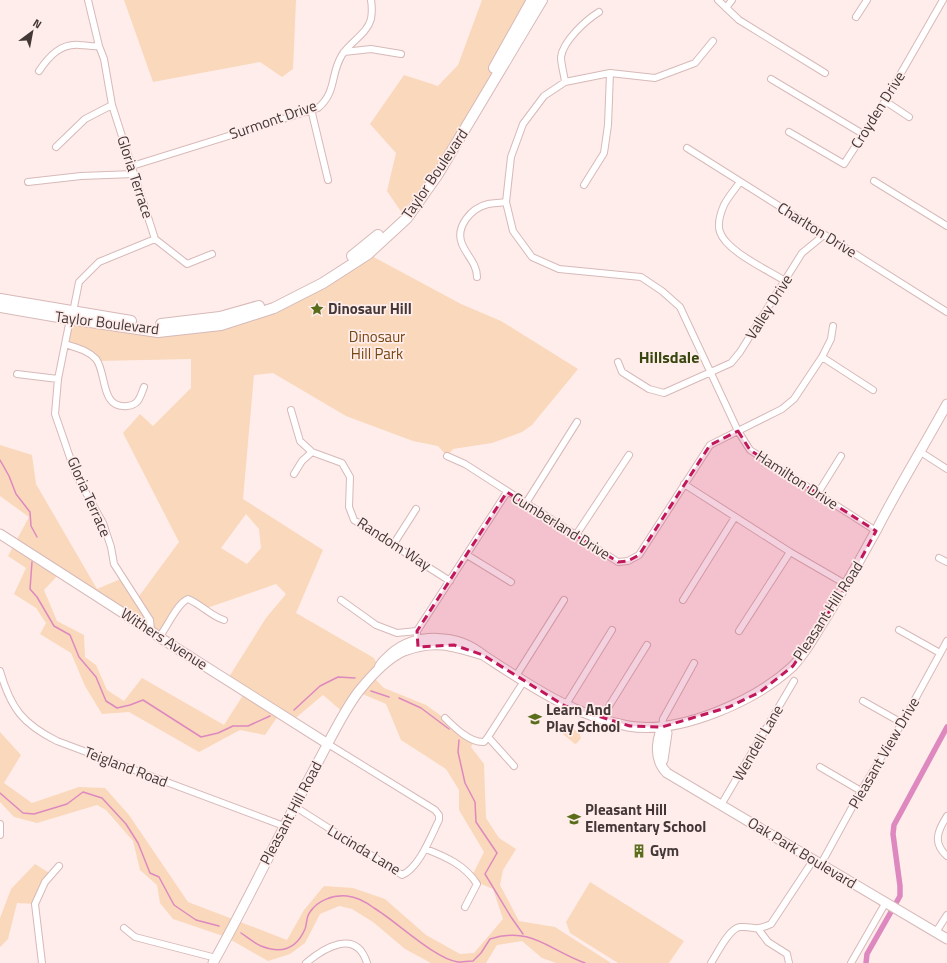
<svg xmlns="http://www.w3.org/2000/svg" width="947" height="963" font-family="'Titillium Web',sans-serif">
<rect width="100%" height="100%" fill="#ffedeb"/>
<path fill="#fad8bb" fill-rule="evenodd" d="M124,0H296L293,69L282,77L260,62L153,82Z
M482,0H532L490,77L435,169L402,213L387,191L396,153L370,124L404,75L438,86L458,65Z
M368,254L461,304L501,321L578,369L532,425L522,432L492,443L453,449L447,456L438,446L413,441L346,416L273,373L254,375L243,499L323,550L296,613L374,658L379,668L372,676L384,688L426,705L475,740L471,747L484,764L486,818L499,838L516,849L503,870L500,885L519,921L555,927L611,963H556L542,958L522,941L497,945L486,963H431L405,949L373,922L352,909L339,906L320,914L305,943L290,954L268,961L226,937L173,919L160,903L157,885L140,870L133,841L106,810L97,805L37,823L14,817L0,802V732L21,755L4,783L32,803L79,787L105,788L129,815L188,902L287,940L304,910L324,886L353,888L385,899L426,935L460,954L474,953L503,919L493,889L479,883L472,876L484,852L459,810V790L446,769L401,740L386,704L358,692L345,714L323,695L292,721L280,713L265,735L240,730L199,752L129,712L102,714L85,686L71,653L40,634L46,623L36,608L14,594L26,568L8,556L29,517L0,496V445L32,455L36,484L97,589L123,578L137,599L179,542L123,433L140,414L153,426L191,388V359L97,361L91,354L65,344L70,319L158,332L274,308ZM246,514L259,529L261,548L247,564L221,548ZM60,573L159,637L184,601L195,602L204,609L276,584L286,594L266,618L227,680L245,692L224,725L142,678L124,701L107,690L96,665L85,657L84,635L57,621L44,590Z
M567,726H569L579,733L581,738L577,743L575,744L563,734Z
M35,864L51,874L35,904L17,903L8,939L0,947V918L11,889Z
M590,882L684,941L669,963H618L570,933L566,922Z"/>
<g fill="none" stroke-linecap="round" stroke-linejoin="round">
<path stroke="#dd89c0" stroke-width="1.5" d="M0,460L9,476L16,494L30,512L31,526L37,537
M32,562L30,589L37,597L54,626L70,635L79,657L96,677L106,701L117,708L130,705L143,700L201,737L218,733L233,726H248L270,716
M371,691L389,697
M399,698L421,708L449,729
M294,710L320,686L338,677L355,678
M459,740L458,752L465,783L475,802L476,822L497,853L485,874L511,917L523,934
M0,793L23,813L34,814L67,804L83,792L102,798L126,824L138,843L150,873L159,877L174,905L196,920L219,926
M241,933C247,937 254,943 261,946C281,954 296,950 305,929C307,924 306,917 310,912C318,900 333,895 347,896C358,897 366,902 374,908C396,921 435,959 458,962C463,962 468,961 473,961L481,953L490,939C532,926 548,950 585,963"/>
<path stroke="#dd89c0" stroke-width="5.5" d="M866,963L867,954L900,896V886L893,834L894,825L947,727"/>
<g stroke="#d7b9b8" stroke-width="8">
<path id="street" d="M88,0L99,46L104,59L112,105L155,239
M718,0L739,20L825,73
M726,8L732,0
M856,17L867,0
M713,41L695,63L655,78L610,73L565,82L544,96L523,124L511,157L506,202L513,231L532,257L559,269L641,277L662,291L680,307L738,431L750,450L876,531
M344,52L371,49L401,54
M39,71C49,56 61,43 80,45C86,45 93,47 99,46
M771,79L863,134
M565,82C564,74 561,64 561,57C563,41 586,20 599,12
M885,101L909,117
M311,109L328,180
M789,132L844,164L885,101L943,0
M56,147L85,119L112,105
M687,148L947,312
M132,166L318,108C337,92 330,74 342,55C350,42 367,34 371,19C372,13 372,6 371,0
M874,181L947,226
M28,182L81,176L134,174
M740,182C735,189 728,197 724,205C721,212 717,224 720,232C726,251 768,270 785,281
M584,185L604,153L608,125L610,73
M155,239L187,264L212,254
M477,277C477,264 467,256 462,244C455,227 471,208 488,204C494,203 500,203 506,202
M73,312L79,282L99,262L155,239
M70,319L58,379L55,414L76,475L103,523L111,547L114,564L150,620L151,631
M65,344C76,348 88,350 96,359C107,373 100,409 127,406C139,405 140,397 144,387
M822,357L873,390
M618,362L622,372L649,389L664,393L731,363L740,352L802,253L824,235
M17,374L58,379
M291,410L300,441L312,452L342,463L350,477L349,507L354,520L450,581
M919,451L947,469
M447,456L465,464L618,562L628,561L639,555L710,445L782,409L794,399L822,357L831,339L833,326
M294,474L302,461L312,452
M684,484L790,552L847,585
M818,493L841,456
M526,503L577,422
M576,535L629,455
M393,545L416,509
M467,555L511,582
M939,558L947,562
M341,600L376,625L397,633L417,631
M683,600L735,517
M899,630L940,653
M739,631L790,552
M159,637C167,628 177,603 188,599C202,605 211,616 224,620
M417,644V631L507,492
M0,671C11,709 23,724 57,741L284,826
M516,676L564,600
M863,701L902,723
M565,706L612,630
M445,718C454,727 470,743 484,742L488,737L514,766
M601,719L647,645
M662,727L663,719L694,663
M488,737L524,681
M820,767L861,791
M721,805L794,681
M294,806L402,875C419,868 431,836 439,820V815L435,810L328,744
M947,816C938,830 932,843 947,856
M0,824V835
M426,849C446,857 465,865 477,884L465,907
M821,864L861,791L902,723L947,641
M124,928L135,937L216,958
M759,930L768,942L787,954L789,963
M936,932L947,915
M42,963L35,904L45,882L59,866
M306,963C324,948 356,928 367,963
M711,963C717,954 729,928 740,927C756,926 753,932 771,924L814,859
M851,963L886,902"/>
</g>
<g stroke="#d7b9b8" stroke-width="11">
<path id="secondary" d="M0,534L151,631L159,637L328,744
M483,655C531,686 572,715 628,726C679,735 755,701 792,667C804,655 813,639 822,624C842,593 859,561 877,529C899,486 924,446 947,404
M662,727C656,743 654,760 667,773L947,939
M660,763L663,760L667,733L662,727
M213,963C250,897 282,828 318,762C330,740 344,710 359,691C371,676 386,659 404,651C435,639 454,646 483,655C458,634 416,632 391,654C386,659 381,662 379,668"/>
</g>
<g stroke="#d7b9b8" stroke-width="12">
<path id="primary" d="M494,68L532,0
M352,256L378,235
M0,299L131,321
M0,307L70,319L158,332L221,325L274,308L323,283L368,254L407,218L438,174L542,0
M161,324L220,317L259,306"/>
</g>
<use href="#street" stroke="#fff" stroke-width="6"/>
<use href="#secondary" stroke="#fff" stroke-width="9"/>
<use href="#primary" stroke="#fff" stroke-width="10"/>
</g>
<path fill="#c2185b" fill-opacity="0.2" stroke="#c2185b" stroke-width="3" stroke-dasharray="8 5" stroke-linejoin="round" d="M738,431L750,450L876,531L847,585L793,666L760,692L729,707L662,727L630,726L565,706L483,655L454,645L418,647L417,631L507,492L618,562L628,561L639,555L710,445Z"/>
<defs>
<g id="sight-bare" transform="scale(1.08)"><path d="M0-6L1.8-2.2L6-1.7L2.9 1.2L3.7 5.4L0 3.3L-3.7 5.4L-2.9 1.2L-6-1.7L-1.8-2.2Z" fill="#596d1b" stroke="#ffedeb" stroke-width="2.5" paint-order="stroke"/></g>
<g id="school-bare" transform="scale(1.08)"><path d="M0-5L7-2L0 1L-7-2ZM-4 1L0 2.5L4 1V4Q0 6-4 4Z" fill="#596d1b" stroke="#ffedeb" stroke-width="2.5" paint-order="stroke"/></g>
<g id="building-bare" transform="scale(1.08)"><path d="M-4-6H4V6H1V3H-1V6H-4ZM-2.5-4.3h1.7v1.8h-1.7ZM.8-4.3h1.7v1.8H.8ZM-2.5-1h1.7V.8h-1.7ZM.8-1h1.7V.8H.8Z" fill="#596d1b" stroke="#ffedeb" stroke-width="2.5" paint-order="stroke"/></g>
</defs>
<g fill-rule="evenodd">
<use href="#sight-bare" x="317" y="309"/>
<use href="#school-bare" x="535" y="719"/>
<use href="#school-bare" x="574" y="819"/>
<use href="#building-bare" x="639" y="851"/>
</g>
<g text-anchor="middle" stroke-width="3.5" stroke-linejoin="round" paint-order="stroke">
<g font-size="15" fill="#443837" stroke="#ffedeb">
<text transform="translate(878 110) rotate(-58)" y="5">Croyden Drive</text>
<text transform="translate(273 120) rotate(-19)" y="5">Surmont Drive</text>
<text transform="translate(435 174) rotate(-56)" y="5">Taylor Boulevard</text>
<text transform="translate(135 177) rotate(72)" y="5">Gloria Terrace</text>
<text transform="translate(817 230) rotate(32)" y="5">Charlton Drive</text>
<text transform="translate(769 307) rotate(-58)" y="5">Valley Drive</text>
<text transform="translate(107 323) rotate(7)" y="5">Taylor Boulevard</text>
<text transform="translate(797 480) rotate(33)" y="5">Hamilton Drive</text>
<text transform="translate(89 497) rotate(66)" y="5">Gloria Terrace</text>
<text transform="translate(561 526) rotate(32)" y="5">Cumberland Drive</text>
<text transform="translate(394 544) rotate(33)" y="5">Random Way</text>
<text transform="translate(828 611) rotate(-57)" y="5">Pleasant Hill Road</text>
<text transform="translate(164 639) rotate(33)" y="5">Withers Avenue</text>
<text transform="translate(758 743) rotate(-60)" y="5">Wendell Lane</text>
<text transform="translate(884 753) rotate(-60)" y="5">Pleasant View Drive</text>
<text transform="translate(126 767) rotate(21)" y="5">Teigland Road</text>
<text transform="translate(291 813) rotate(-62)" y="5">Pleasant Hill Road</text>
<text transform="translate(364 850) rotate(31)" y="5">Lucinda Lane</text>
<text transform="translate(802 853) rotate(31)" y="5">Oak Park Boulevard</text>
</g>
<g font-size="15" font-weight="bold" fill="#443837" stroke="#ffedeb" text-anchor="start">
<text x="328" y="314">Dinosaur Hill</text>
<text x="546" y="715">Learn And<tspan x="546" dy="17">Play School</tspan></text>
<text x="585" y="815">Pleasant Hill<tspan x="585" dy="17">Elementary School</tspan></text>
<text x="650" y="856">Gym</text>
</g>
<g font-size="15" fill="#774611" stroke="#ffedeb">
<text x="377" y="342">Dinosaur<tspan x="377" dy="17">Hill Park</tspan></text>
</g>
<g font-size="16" font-weight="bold" fill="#38460e" stroke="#ffedeb">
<text x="669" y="363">Hillsdale</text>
</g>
</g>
<g transform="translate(32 32) rotate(32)" stroke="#ffedeb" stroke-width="3" paint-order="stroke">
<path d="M0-3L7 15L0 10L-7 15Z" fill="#443837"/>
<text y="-6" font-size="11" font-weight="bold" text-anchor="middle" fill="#443837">N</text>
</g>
</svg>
